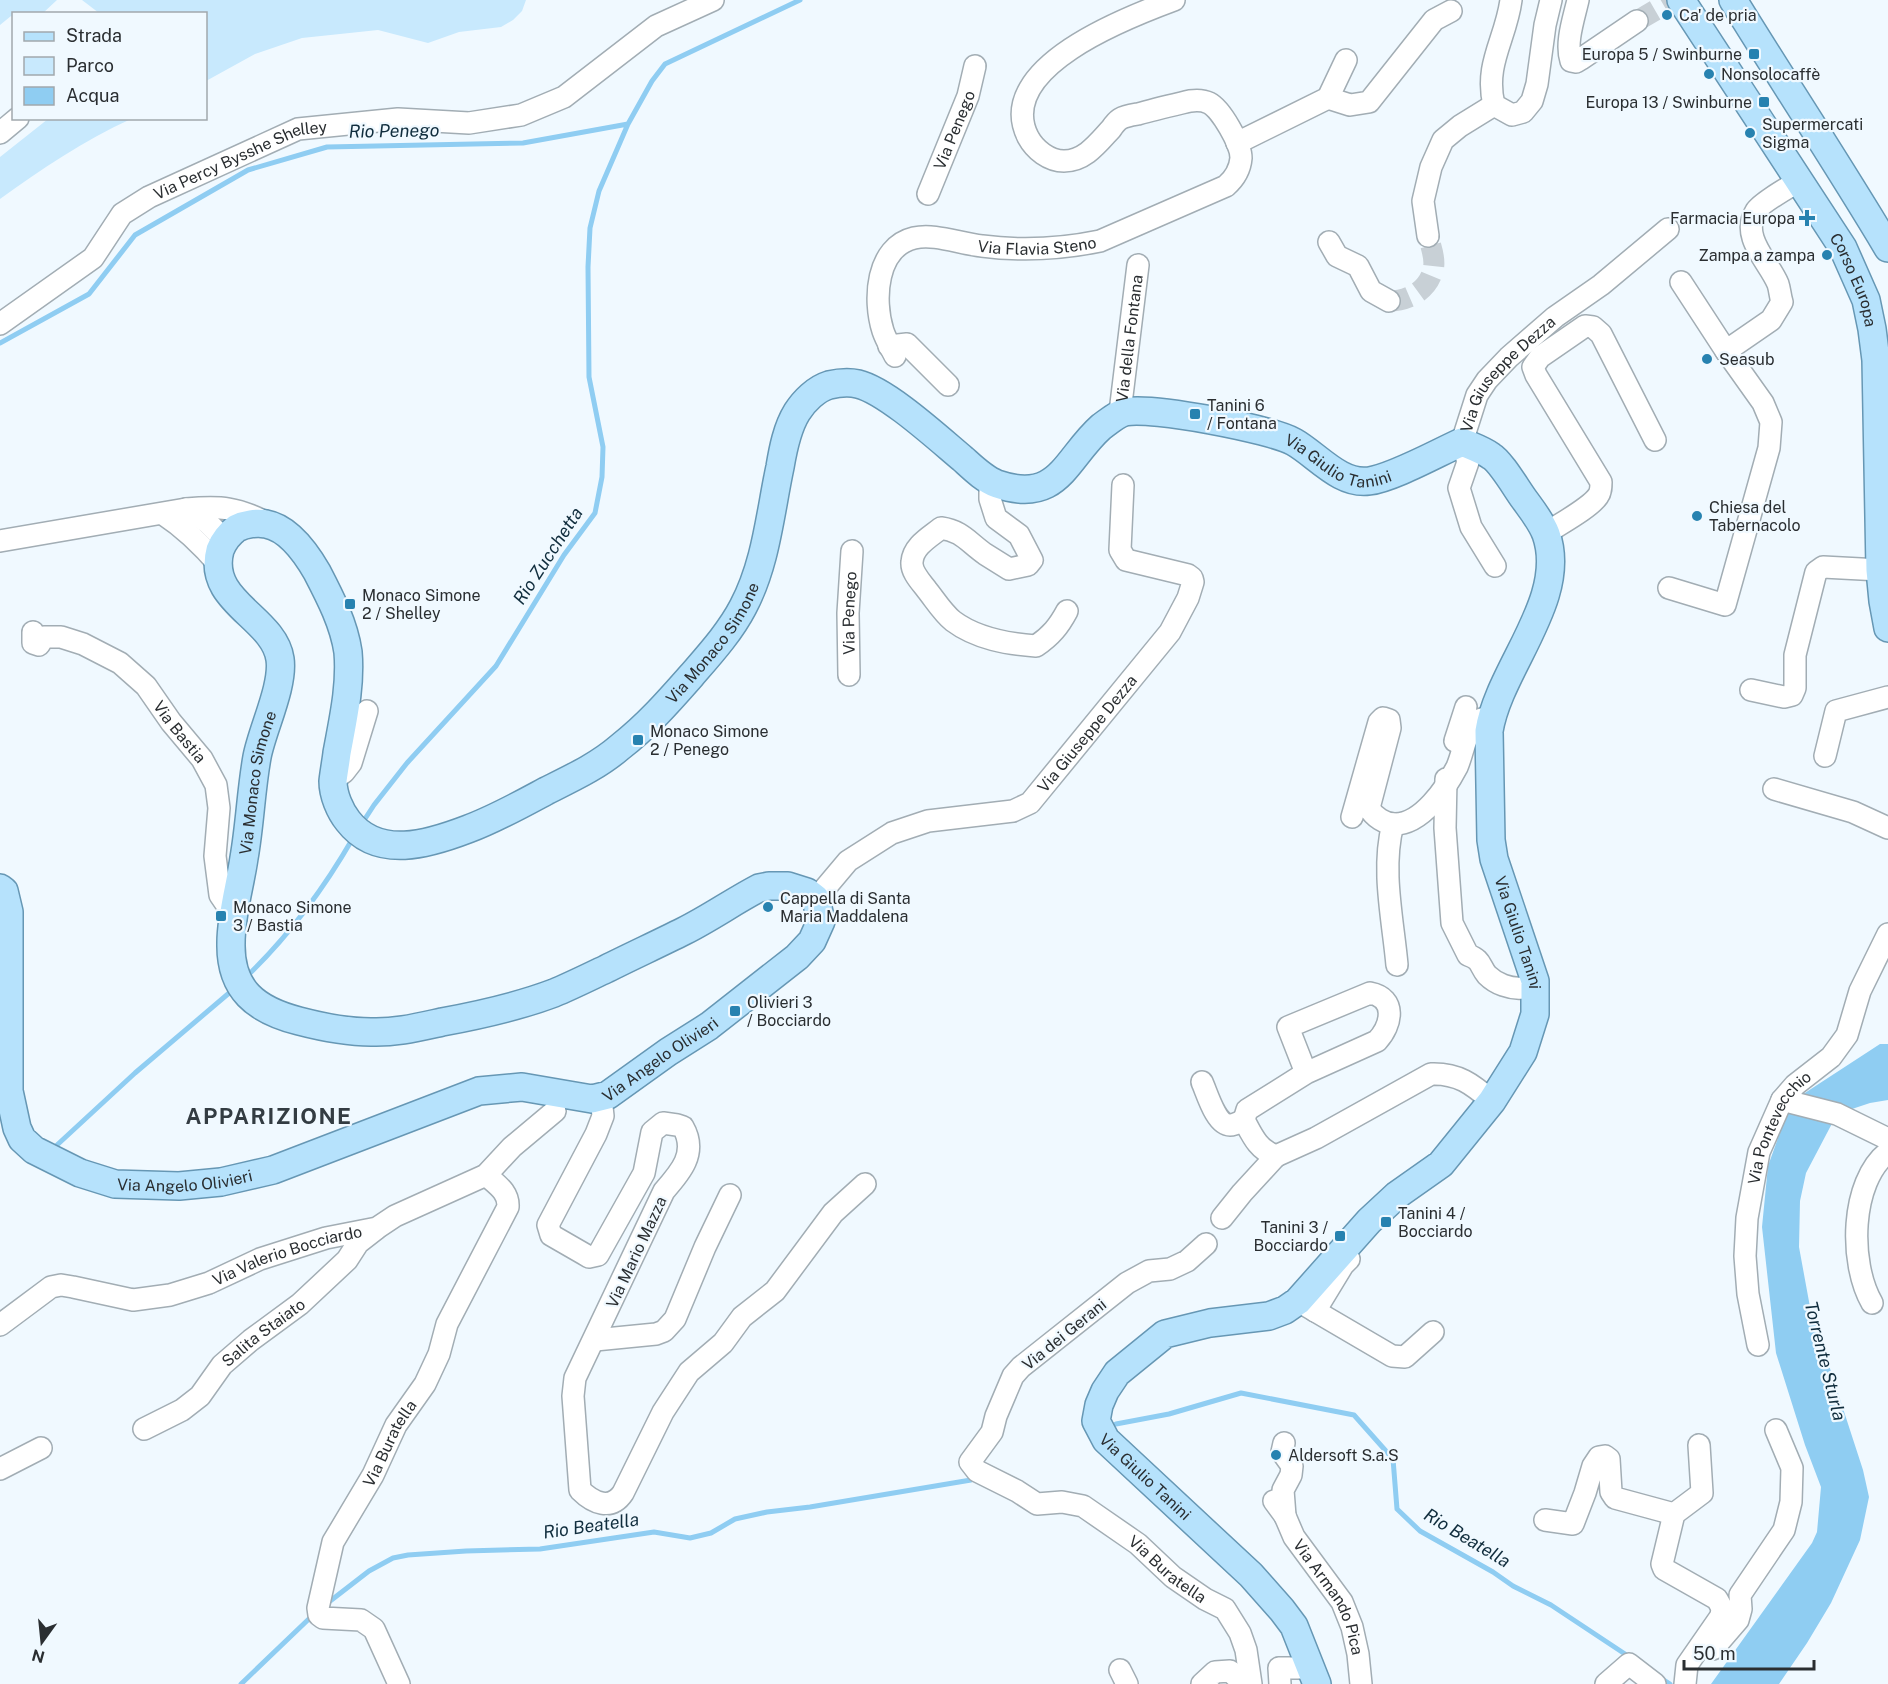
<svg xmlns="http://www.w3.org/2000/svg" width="1888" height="1684" font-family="'Public Sans',sans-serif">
<rect width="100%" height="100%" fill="#f0f9ff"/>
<path fill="#c8e9fd" d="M0,0H57L43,13L14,14L13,17L11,16L0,25Z
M82,0H526L522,11L513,20L501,27L459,32L428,43L378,30L302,38L255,54L206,81V14L99,13Z
M48,119H131C84,140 42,169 0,199V157Z"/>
<path fill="#8fcdf2" d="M1880,1044H1888V1100L1870,1103L1837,1114L1806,1173L1800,1201L1799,1247L1810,1307L1863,1470L1869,1497L1860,1540L1831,1603L1807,1643L1779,1684H1711L1812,1543L1817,1532L1821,1487L1805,1445L1776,1353L1762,1227L1768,1166L1791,1102Z"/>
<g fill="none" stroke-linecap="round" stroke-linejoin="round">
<path stroke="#8fcdf2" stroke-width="5" d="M0,343L89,294L135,235L248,170L327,147L523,143L628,124
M361,825L374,805L407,763L496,666L564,555L595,513L602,477L603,447L589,377L588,267L590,228L599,191L628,124L652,81L665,64L800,0
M246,977C289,936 323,890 353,838
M57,1145L135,1073L235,988
M1116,1424L1169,1414L1241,1393L1354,1415L1393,1459L1397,1509L1420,1531L1493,1572L1513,1586L1551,1605L1631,1658
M325,1605L369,1571L393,1558L408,1555L466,1551L540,1549L654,1532L690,1538L711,1533L735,1519L767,1512L810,1507L971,1480
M1659,1677L1670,1684
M241,1684L313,1615"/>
<path stroke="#c8d0d6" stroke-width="21" stroke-dasharray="21 10" stroke-linecap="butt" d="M1637,21L1673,0
M1389,301C1409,301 1428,290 1433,270C1436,259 1431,247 1428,236"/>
<g stroke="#a2adb4" stroke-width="24">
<g id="minor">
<path d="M1511,0C1506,39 1484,64 1494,105L1512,115L1523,112L1532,101L1537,84L1545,25L1551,0"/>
<path d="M1578,0C1574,18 1565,43 1571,61L1576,62L1581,59L1637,21"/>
<path d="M1328,98L1350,105L1369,102L1434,20L1451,11"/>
<path d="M0,133L18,118"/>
<path d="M1237,143L1328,98L1346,60"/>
<path id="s1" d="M928,194L968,96L975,66"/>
<path d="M1428,236L1423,201L1431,167L1443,140L1460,126L1494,105"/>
<path d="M1329,242L1337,256L1358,266L1371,291L1389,301"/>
<path d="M1681,282L1726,351L1771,320L1782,302C1780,296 1780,290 1778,284C1769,262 1740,237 1756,211C1762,202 1789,187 1799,181"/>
<path id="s2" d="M0,324L93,258L122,214L149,197L298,129L398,119L469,123L521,115L564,97L656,26L713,0"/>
<path d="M889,346L907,344L948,385"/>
<path id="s3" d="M895,356C891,348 886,340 883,331C873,300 876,247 914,238C935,233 960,244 982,246C1021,251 1061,249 1100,241L1226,186C1234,179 1240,170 1241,158C1241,144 1221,109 1209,103C1203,100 1197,100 1190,101C1173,105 1155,109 1138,114C1132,115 1125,116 1120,119C1117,121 1113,126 1111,129C1098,143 1085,161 1064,161C1049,161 1035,150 1028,137C993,68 1128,17 1174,0"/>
<path id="s4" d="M1120,412L1138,265"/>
<path d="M990,482V499L996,518L1019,535L1032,560L1028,565L1009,569C1001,564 993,559 985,554C968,542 962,531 941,528C930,537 913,546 912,562C911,572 921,582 927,590C935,600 943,613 953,621C977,639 1008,644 1036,646C1051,636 1059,626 1067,611"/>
<path d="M186,509L208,523L225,540"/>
<path d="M163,514C186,529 202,545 220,566"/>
<path d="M1545,534C1558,525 1590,508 1598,496C1601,492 1601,487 1601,482L1536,375L1533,367L1540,357L1585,326L1593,327L1601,334L1655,440"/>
<path d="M0,541L186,509C221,506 237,507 269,524"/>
<path id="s5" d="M1495,566L1471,527L1459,488L1468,462L1462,442L1477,395L1487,380L1509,357L1555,317L1601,285L1668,229"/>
<path d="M1669,588L1725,605L1769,448L1771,422L1763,403L1726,351"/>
<path id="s6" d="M33,632V643L39,645L44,637H61L83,644L120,663L146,686L171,722L202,759L216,785L219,808L215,856L220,895L233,914"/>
<path id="s7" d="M849,675L848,613L852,551"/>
<path d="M1751,690L1784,697L1792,695L1795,688V655L1816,572L1823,567L1880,570"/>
<path d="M1455,741L1466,707"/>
<path d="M1825,756L1836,711L1888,697"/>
<path d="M1446,779L1445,828L1452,923L1468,955C1482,960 1479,965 1487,975C1496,984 1510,989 1522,988"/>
<path d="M333,780L344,772L351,763L367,711"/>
<path d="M1774,789L1853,812L1888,828"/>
<path d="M1352,817L1379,722L1383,718L1389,720L1390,728L1369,808C1374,817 1385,824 1395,824C1422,824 1446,788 1457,767C1463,753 1465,735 1474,724C1479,718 1484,718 1491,719"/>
<path d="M1393,824C1381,869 1393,920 1397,965"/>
<path id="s8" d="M816,899L848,861L892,833L928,821L1013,811L1030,803L1170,632L1188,598L1193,582L1192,578L1188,575L1126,560L1120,550L1123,485"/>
<path d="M1306,1073L1288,1027L1370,993C1397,998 1392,1025 1377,1041L1306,1073L1247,1110L1244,1120C1252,1135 1258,1150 1276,1156L1316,1138L1431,1074C1458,1073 1472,1084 1492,1101"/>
<path d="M1202,1082C1207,1093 1216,1125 1230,1125C1234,1125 1240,1122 1244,1120"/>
<path d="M601,1098L603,1116L596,1134L548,1225L551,1235L584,1254L589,1257L598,1255L644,1173L652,1132L663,1123L677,1125L683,1127C698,1153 680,1173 664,1191L575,1378L573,1396L580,1490C593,1503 611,1511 623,1493L663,1412L689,1372L723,1343L742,1317L775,1291L833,1213L865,1184"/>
<path d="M1782,1100L1837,1114L1888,1139"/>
<path d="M1222,1218L1242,1193L1276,1156"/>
<path id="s9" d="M1206,1244L1187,1261L1170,1269L1149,1271L1127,1283L1021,1367L1013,1376L996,1416L992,1432L970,1462L977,1471L1017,1491L1037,1504L1062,1502L1083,1506L1138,1544L1173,1577L1205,1599L1225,1609L1240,1633L1246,1650L1251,1684"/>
<path d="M1298,1301L1392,1356L1405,1357L1433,1332"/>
<path d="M1872,1303C1849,1263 1850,1182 1888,1152"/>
<path d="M1315,1311L1343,1265L1349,1259"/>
<path id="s10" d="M0,1325L51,1287L61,1285L73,1287L133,1300L170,1295L209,1283L260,1259L326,1238L377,1228L395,1216L486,1175L512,1147L555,1111"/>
<path d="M595,1340L656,1334L664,1331L675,1319L705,1247L730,1195"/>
<path id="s11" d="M1758,1345L1748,1294L1745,1256L1747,1218L1759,1152L1782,1100L1795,1085L1831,1057L1847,1035L1860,991L1888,934"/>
<path id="s12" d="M144,1429L182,1410L200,1396L222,1365L251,1340L300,1304L347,1260L358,1243L376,1229"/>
<path d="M1284,1443L1282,1452L1292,1466L1291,1475L1283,1490L1285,1516"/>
<path d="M0,1469L41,1448"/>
<path id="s13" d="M1274,1501L1285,1516L1294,1537L1342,1602L1352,1627L1358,1654L1361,1684"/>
<path d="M1545,1520L1573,1524L1585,1493L1593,1466L1599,1457L1605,1456L1609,1459L1611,1492L1615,1498L1674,1514"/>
<path d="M1713,1649L1738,1620L1741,1609L1740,1595L1784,1530L1791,1502L1792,1468L1776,1430"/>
<path d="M1120,1670L1127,1684"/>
<path id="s14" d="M399,1684L374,1629L361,1620L323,1618L319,1615L318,1608L333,1542L373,1475L396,1425L425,1384L439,1354L447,1324L508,1207C509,1192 497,1185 486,1175"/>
<path d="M1202,1684L1215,1672L1230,1671L1244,1684"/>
<path d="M1280,1684L1279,1668H1312"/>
<path d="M1606,1684L1629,1664L1655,1684"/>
<path d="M1685,1684L1687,1665L1721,1616L1722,1608L1717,1599L1664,1569L1662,1564L1674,1514L1702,1493L1699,1445"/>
</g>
</g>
<g stroke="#6697b4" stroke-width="30">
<g id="major">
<path id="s15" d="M1681,0L1843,248L1866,300L1872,329L1876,360L1880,570L1883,601L1888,628"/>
<path d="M1733,0C1784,83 1838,164 1888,248"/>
<path id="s16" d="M0,888L4,891L9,912V1091L17,1128L22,1139L34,1150L80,1173L115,1184L179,1186L221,1182L273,1170L479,1091L522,1087L592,1099L608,1095L668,1052L709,1026L797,957L812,941L821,921L816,899L807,892L788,886H769L759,888C734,901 710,918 684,931C658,944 632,956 606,969C589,977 571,986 554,993C517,1007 480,1015 442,1022C419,1027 395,1033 371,1032C347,1032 322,1027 299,1021C256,1010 230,990 231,943C231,914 240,886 244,858C250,824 251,790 257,757C262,730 284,686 280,659C274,617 206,602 220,550C223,542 230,533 237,528C245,524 257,522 266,524C288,528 306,553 317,572C330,597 344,624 348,652C351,686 343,720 337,753C337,755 333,779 333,781C333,795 340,811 348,821C378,860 429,844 468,829C495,819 520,805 546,791C572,778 598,766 620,747C647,726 669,701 691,676C710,654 730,632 743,607C766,564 770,514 780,467C783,449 787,428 797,412C804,401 816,389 829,385C838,383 849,382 858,384C887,391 939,439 963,459C974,469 984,479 997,484C1059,505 1065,459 1101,427C1108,422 1117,414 1125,412C1150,406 1271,429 1294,442C1317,455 1340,485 1369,481C1393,478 1439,452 1462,442C1471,446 1483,450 1491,456C1501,462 1516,488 1524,499C1532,510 1541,521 1546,534C1569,599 1499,668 1489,731L1491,840L1494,859L1535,981V1014L1523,1052L1492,1101L1441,1164L1397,1195L1369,1221L1298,1301L1285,1310L1269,1316L1210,1323L1165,1334L1117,1373L1105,1391L1099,1405L1096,1421L1106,1440L1251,1575L1282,1610L1294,1626L1317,1684"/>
</g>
</g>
<use href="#minor" stroke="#fff" stroke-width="21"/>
<use href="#major" stroke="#b6e2fc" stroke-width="27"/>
</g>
<g fill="#2782b0" stroke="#f0f9ff" stroke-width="2">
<circle cx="1667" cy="15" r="6"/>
<rect x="1748" y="48" width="12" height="12" rx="3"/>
<circle cx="1709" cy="74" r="6"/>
<rect x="1758" y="96" width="12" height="12" rx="3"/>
<circle cx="1750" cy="133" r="6"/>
<path d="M1804 209h6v6h6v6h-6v6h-6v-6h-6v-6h6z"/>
<circle cx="1827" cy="255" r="6"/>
<circle cx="1707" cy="359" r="6"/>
<rect x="1189" y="408" width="12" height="12" rx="3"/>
<circle cx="1697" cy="516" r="6"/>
<rect x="344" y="598" width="12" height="12" rx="3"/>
<rect x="632" y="734" width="12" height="12" rx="3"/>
<circle cx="768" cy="907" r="6"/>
<rect x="215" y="910" width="12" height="12" rx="3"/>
<rect x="729" y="1005" width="12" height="12" rx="3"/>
<rect x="1380" y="1216" width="12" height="12" rx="3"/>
<rect x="1334" y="1230" width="12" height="12" rx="3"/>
<circle cx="1276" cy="1455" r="6"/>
</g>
<g text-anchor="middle" stroke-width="4.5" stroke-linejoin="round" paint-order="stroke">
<g font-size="16" fill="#2a2e31" stroke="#f0f9ff" text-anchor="start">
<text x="1679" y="21">Ca' de pria</text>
<text x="1742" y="60" text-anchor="end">Europa 5 / Swinburne</text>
<text x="1721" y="80">Nonsolocaffè</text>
<text x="1752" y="108" text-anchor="end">Europa 13 / Swinburne</text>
<text x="1762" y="130">Supermercati<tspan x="1762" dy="18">Sigma</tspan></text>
<text x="1795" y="224" text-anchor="end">Farmacia Europa</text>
<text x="1815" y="261" text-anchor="end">Zampa a zampa</text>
<text x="1719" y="365">Seasub</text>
<text x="1207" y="411">Tanini 6<tspan x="1207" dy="18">/ Fontana</tspan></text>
<text x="1709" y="513">Chiesa del<tspan x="1709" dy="18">Tabernacolo</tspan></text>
<text x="362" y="601">Monaco Simone<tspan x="362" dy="18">2 / Shelley</tspan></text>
<text x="650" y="737">Monaco Simone<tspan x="650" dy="18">2 / Penego</tspan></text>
<text x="780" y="904">Cappella di Santa<tspan x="780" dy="18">Maria Maddalena</tspan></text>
<text x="233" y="913">Monaco Simone<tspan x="233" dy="18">3 / Bastia</tspan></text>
<text x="747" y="1008">Olivieri 3<tspan x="747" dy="18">/ Bocciardo</tspan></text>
<text x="1398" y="1219">Tanini 4 /<tspan x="1398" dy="18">Bocciardo</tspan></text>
<text x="1328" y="1233" text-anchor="end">Tanini 3 /<tspan x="1328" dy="18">Bocciardo</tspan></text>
<text x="1288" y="1461">Aldersoft S.a.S</text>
</g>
<g font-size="16" fill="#2a2e31" stroke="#f0f9ff">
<text dy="6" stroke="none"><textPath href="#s1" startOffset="69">Via Penego</textPath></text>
<text dy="6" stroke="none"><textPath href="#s2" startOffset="298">Via Percy Bysshe Shelley</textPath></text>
<text dy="6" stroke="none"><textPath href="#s3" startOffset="261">Via Flavia Steno</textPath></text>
<text dy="6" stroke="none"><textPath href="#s15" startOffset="330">Corso Europa</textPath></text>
<text dy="6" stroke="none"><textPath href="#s4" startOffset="74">Via della Fontana</textPath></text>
<text dy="6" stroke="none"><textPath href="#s5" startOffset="219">Via Giuseppe Dezza</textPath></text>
<text dy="6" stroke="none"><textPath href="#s16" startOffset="3966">Via Giulio Tanini</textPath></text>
<text dy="6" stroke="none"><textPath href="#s7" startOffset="62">Via Penego</textPath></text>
<text dy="6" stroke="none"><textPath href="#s16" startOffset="3090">Via Monaco Simone</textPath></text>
<text dy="6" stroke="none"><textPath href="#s6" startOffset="200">Via Bastia</textPath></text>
<text dy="6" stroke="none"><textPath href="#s8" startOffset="334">Via Giuseppe Dezza</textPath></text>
<text dy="6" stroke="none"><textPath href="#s16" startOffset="2000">Via Monaco Simone</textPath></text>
<text dy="6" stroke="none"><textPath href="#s16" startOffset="4647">Via Giulio Tanini</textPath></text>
<text dy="6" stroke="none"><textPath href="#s16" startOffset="934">Via Angelo Olivieri</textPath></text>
<text dy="6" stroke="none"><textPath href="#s11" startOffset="226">Via Pontevecchio</textPath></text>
<text dy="6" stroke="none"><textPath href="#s16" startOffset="430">Via Angelo Olivieri</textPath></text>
<text transform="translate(636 1252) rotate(-65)" y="6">Via Mario Mazza</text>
<text dy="6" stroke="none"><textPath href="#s10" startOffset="309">Via Valerio Bocciardo</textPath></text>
<text dy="6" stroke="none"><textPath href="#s12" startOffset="156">Salita Staiato</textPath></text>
<text transform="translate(1064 1334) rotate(-39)" y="6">Via dei Gerani</text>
<text dy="6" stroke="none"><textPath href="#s14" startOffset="308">Via Buratella</textPath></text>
<text dy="6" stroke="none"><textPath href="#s16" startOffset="5438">Via Giulio Tanini</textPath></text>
<text dy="6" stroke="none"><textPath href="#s9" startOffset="567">Via Buratella</textPath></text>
<text dy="6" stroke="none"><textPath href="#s13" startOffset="112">Via Armando Pica</textPath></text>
</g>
<g font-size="18" font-style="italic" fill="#102d3d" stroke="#f0f9ff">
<text transform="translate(394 131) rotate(-1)" y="6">Rio Penego</text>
<text transform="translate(548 556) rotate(-57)" y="6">Rio Zucchetta</text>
<text transform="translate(1825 1361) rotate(76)" y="6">Torrente Sturla</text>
<text transform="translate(591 1526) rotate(-8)" y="6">Rio Beatella</text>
<text transform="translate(1467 1538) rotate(31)" y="6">Rio Beatella</text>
</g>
<g font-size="22" font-weight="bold" letter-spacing="1.5" fill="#333c42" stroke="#f0f9ff">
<text x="269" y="1124">APPARIZIONE</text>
</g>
</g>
<rect x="12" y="12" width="195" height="108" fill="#f0f9ff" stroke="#a1a8ad" stroke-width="1.5"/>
<rect x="24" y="32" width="30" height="9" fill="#b6e2fc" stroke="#a1a8ad" stroke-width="1.5"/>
<text x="66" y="42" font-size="18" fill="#2a2e31">Strada</text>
<rect x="24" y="57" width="30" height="18" fill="#c8e9fd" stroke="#a1a8ad" stroke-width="1.5"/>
<text x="66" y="72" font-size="18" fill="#2a2e31">Parco</text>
<rect x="24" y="87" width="30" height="18" fill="#8fcdf2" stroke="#a1a8ad" stroke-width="1.5"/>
<text x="66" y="102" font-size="18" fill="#2a2e31">Acqua</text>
<g transform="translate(42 1642) rotate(195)" stroke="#f0f9ff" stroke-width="4.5" paint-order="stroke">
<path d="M0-4.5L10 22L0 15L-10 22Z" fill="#2a2e31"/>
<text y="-9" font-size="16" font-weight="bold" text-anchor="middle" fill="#2a2e31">N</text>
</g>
<path d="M1684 1660v9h130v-9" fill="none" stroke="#2a2e31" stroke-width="3"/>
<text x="1693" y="1660" font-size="18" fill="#2a2e31" stroke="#f0f9ff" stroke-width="4.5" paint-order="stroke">50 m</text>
</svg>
